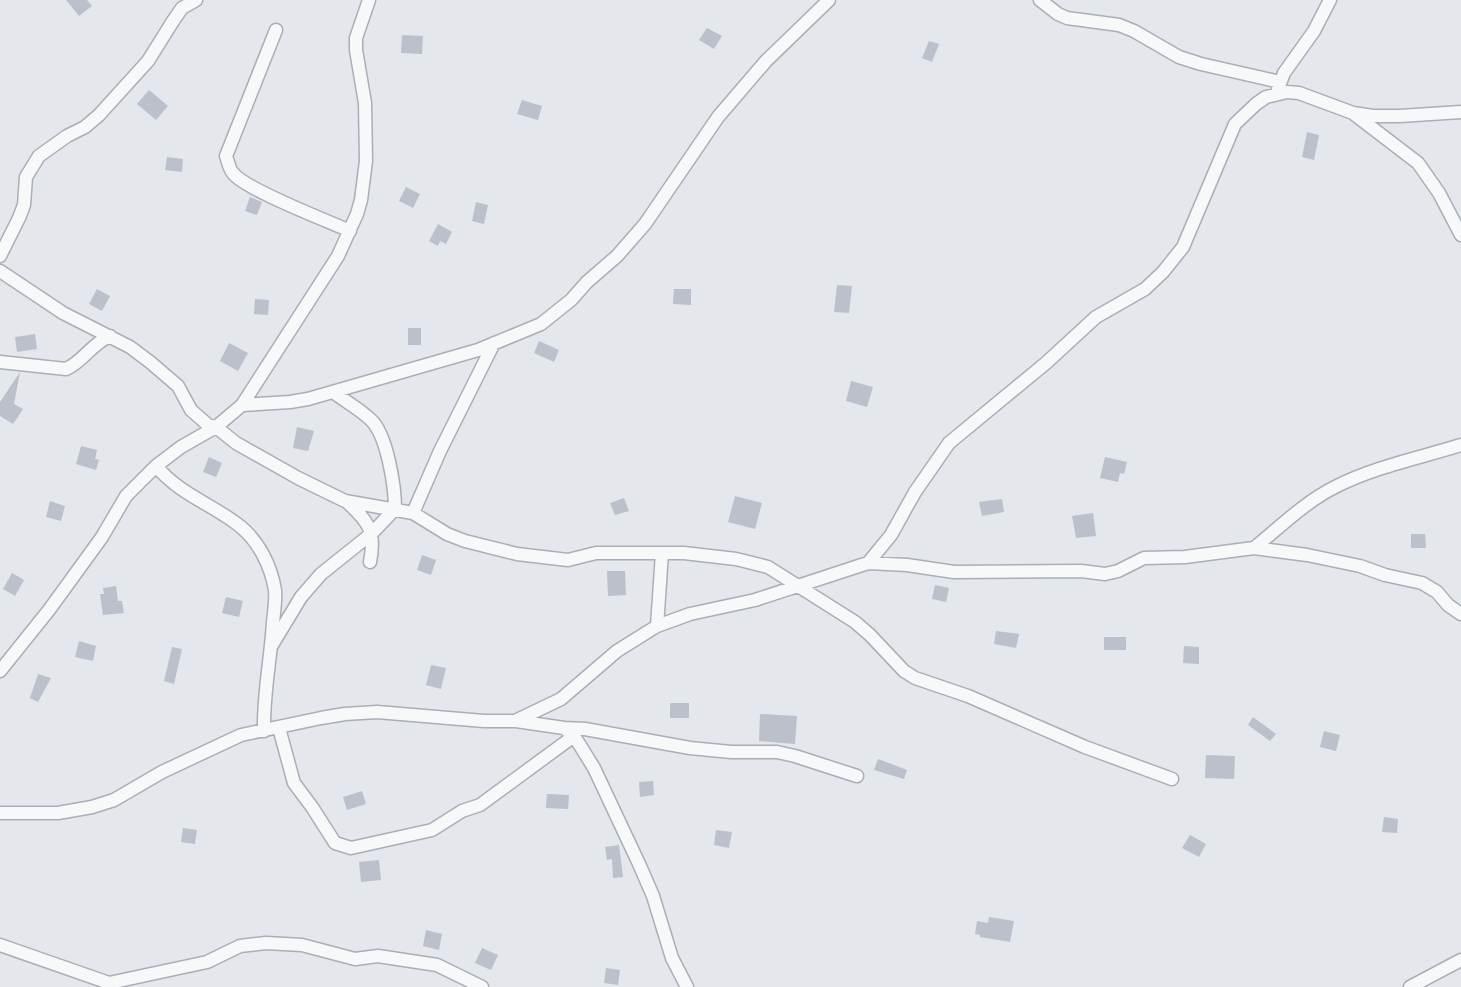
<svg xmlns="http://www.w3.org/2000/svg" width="1461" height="987" font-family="Montserrat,sans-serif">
<rect width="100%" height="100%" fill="#e4e7ec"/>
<path fill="#bbc0ca" d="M66,0H87L92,6L79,16Z
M707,28L722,36L714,49L699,40Z
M402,35L423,36L422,54L401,53Z
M929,41L939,44L932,62L922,58Z
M149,90L168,106L156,120L137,104Z
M522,100L542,106L538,120L517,114Z
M1307,132L1319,135L1314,160L1302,157Z
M167,157L183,159L182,172L165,170Z
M406,187L420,194L413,208L399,201Z
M250,197L262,202L257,215L245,211Z
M476,202L488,205L484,224L472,221Z
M438,224L452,232L446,244L440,241L438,246L429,241Z
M837,285L852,286L849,313L834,312Z
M97,289L110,296L102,311L89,304Z
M674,289H691V305L673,304Z
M255,299L269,300L268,315L254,314Z
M408,328H421V345H408Z
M35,334L37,349L17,352L15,337Z
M539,341L559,350L554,362L534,353Z
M229,343L248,353L238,371L220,361Z
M20,372L14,404L23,409L13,424L0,416V402Z
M851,381L873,387L867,407L846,401Z
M297,427L314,431L308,451L293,448Z
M81,446L97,450L95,459L99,460L96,470L76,464Z
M209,457L222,463L216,477L203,472Z
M1105,457L1127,462L1124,474L1120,473L1118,482L1100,478Z
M735,496L762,503L755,529L728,522Z
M624,498L629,511L615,515L610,503Z
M1002,499L1004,512L982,516L979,502Z
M50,501L65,506L61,521L46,517Z
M1093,513L1096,536L1076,538L1072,516Z
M1411,534H1425L1426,548H1411Z
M422,555L436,560L431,575L417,570Z
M607,571H625L626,595L608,596Z
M12,573L24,580L15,596L3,589Z
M935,585L949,588L946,602L932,599Z
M116,586L118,601H122L124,613L103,615L100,594H104L103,588Z
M226,597L243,601L239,617L222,613Z
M996,631L1019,634L1016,648L994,644Z
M1104,637H1126V650H1104Z
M79,641L96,646L93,661L75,657Z
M1184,646L1199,647V664L1183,663Z
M172,647L182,649L174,684L164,681Z
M431,665L446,668L441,689L426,685Z
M38,674L51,678L38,702L30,698Z
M670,703H689V718H670Z
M760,714L797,716L795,744L759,741Z
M1253,717L1276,734L1270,741L1248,725Z
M1324,731L1340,735L1336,751L1320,747Z
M1206,755L1235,756L1234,779L1205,778Z
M878,759L907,770L904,779L874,770Z
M653,781L654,795L640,797L639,782Z
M362,791L366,804L347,810L343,797Z
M547,794L569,795L568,809L546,808Z
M1384,817L1398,819L1397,833L1382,832Z
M183,828L197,830L195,844L181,842Z
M716,830L732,832L729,848L714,845Z
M1190,835L1206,844L1199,857L1182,848Z
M619,845L623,877L613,878L612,859L607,860L605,847Z
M379,860L381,880L361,882L359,862Z
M989,917L1014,921L1010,942L980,937V935L975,934L977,921L988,923Z
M426,930L442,934L439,950L423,946Z
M482,948L498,955L491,970L475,963Z
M606,968L620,970L618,985L604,983Z"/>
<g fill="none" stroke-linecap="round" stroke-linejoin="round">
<g stroke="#a9aeb7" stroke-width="15">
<path id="street" d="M1040,0L1058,14L1067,18L1119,25L1134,31L1179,57L1201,64L1280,82
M276,30L226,156C228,161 229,169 233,173C244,189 328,221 350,231
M1278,89L1284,73L1314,31L1330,0
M1354,114L1418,163L1439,193L1461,235
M0,256L19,218L24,205L26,177L39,156L67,136L85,127L99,115L148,61L173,21L182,8L196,0
M0,271L63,313L130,347L150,362L178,386L191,410L208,425L216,427L236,443L298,478L345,501L413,513L447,534L465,541L517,554L568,560L596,553H684L736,559L768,567L855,622L870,635L904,671L915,678L968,696L1085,747L1172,779
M0,362L66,369C84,361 91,344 110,336
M242,405L290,402L308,399L478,350L541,324L571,300L587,282L617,256L645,224L718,117L766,61L829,0
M156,466C179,494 214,505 241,527C259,542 271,566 275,590C276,600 274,612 273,622C271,658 263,694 264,731
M346,501C369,522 376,531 370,562
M413,513L440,451L494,343
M1254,548C1280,527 1305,502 1335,487C1374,467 1419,458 1461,445
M868,563L907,565L954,572L1081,571L1105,574L1118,571L1144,558L1185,557L1254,548L1307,555L1360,566L1385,575L1422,583L1437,592L1448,605L1461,614
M657,626L662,553
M272,645L301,597L321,574L371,534L395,509C395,486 387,435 371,420C360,409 345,401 333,392
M0,671L49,610L102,537L126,496L156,466L181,447L216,427L242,405L338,256L357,214L361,200L366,161L365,103L356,50V38L369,0
M516,721L564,728L574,736L581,747L594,768L640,866L653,896L672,958L687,987
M279,728L294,783L312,807L335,843L351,848L432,830L462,811L480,805L574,736
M564,728L585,729L690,748L731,752H777L795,756L857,776
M0,813H58L92,807L114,800L162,772L241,735L321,718L345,714L377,712L484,721H515L561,699L617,651L657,626L690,614L755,600L868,563L891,535L915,492L949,443L1046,363L1096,317L1145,289L1163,272L1183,247L1235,124L1256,104L1266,97L1287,92L1299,93L1353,113L1373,116H1400L1461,112
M0,945L109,983L207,962L240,946L266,943L302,945L355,959L378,956L437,965L482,987
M1410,987L1461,960"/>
</g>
<use href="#street" stroke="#f7f8fa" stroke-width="12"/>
</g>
</svg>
